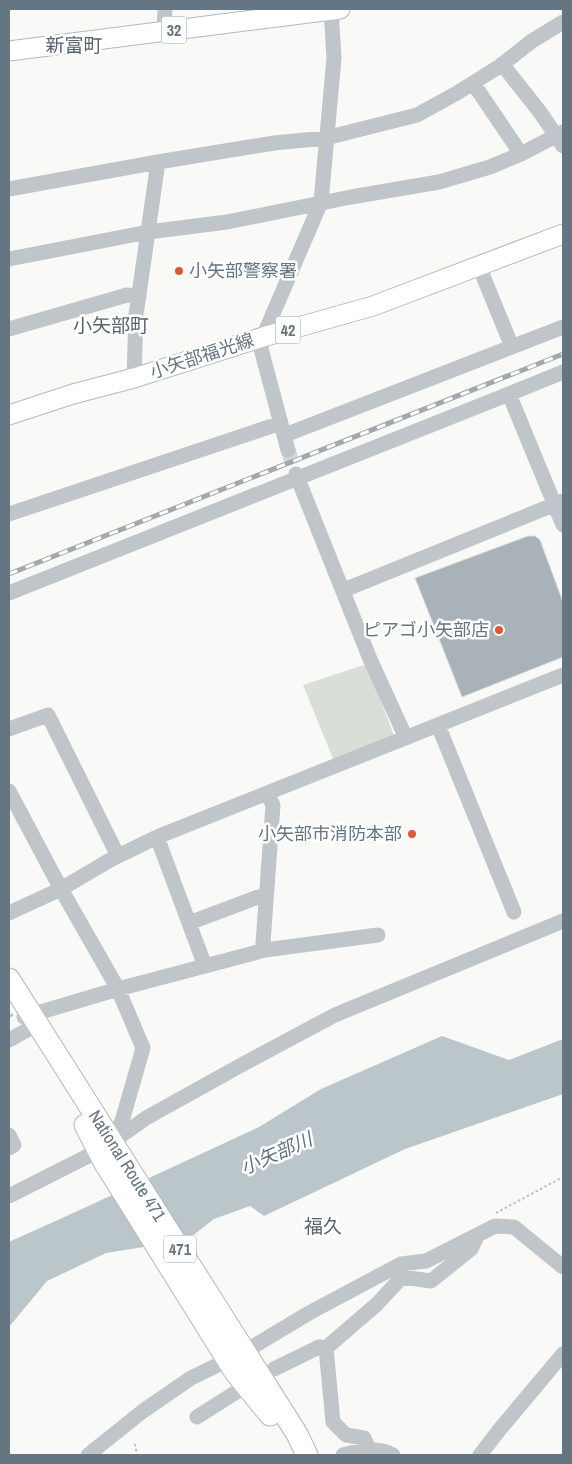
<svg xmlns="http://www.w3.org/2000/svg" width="572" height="1464" font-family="'Archivo Narrow','Noto Sans JP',sans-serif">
<rect width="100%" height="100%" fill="#f9f9f7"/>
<path fill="#d9ded6" d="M367,664L394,736L334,761L303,685Z"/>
<path fill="#bac6ca" d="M442,1036L509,1060L563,1039V1094L405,1149L264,1216L250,1206L214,1219L187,1240L106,1253L47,1281L9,1327V1242L82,1209L259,1127L321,1089Z"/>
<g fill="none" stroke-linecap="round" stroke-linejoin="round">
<path stroke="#bac6ca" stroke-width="3" d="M9,1016L12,1015"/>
</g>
<path fill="#a9b2b8" stroke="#dbdbd9" d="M528,536H535L540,540L563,602V657L462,697L415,578Z"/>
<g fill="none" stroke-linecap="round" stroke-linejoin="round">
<path stroke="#d4d8da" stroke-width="15" stroke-dasharray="15 8" stroke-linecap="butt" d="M288,450L296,474"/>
<g stroke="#b4b9bd" stroke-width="21">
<path id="major" d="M9,51L340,9
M9,415L73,394L134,378L263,337L373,306L563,234"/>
</g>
<g stroke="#b4b8bc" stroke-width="23">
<g id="highway">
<path id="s1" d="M9,979L297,1434L307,1455"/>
<path d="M85,1125L104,1162L235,1372L270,1415"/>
</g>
</g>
<path stroke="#bbbec1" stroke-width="2" stroke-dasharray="2.5 2.5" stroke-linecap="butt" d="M496,1213L563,1177
M135,1444L137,1455"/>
<path stroke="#c0c5c9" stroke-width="15" d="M164,31L165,9
M502,64L540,112L563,146
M473,83L521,154
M9,189L158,162L274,143L326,138L417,115L457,93L500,66L532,41L563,22
M9,259L148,232L227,222L351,197L439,182L490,167L521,154L563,132
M479,266L512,347
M9,329L127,295L139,296
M563,372L509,394L563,525
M134,378L136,315L158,162
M285,435L563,327
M288,450L261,349L263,337L321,202L334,58L331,9
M296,474L370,659L406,738
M9,514L281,423
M344,590L563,501
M9,593L509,394
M438,725L514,912
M9,729L48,715L118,856
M9,791L61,889L118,989L143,1048L122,1121L112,1141
M157,837L205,966
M9,913L61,889L110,860L157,837L563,675
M189,923L258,897H265
M265,950L263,943L273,805L267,794
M24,1017L118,989L265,950L378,935
M9,1040L38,1024
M9,1135L14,1145L9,1148
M111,1143L146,1118L245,1063L335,1015L563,921
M9,1196L98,1151
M326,1348L333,1422L346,1435L364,1438L369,1449
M244,1352L309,1313L401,1264L426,1261L495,1226L514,1227L563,1267
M274,1369L319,1347L326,1348L377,1304L402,1277L431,1281L471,1249L477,1236
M197,1417L241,1389
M88,1455L143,1411L191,1378L228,1360
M343,1455C359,1450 377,1446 393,1455
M480,1455L500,1429L563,1354"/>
<use href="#major" stroke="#fff" stroke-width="19"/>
<use href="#highway" stroke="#fff" stroke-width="21"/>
<g stroke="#a2a9ae" stroke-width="5">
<path id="rail" d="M9,574L563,354"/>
</g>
<use href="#rail" stroke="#fff" stroke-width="3" stroke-dasharray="9" stroke-linecap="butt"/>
</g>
<g fill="#df5832" stroke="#fff" stroke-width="2">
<circle cx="179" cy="271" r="5"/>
<circle cx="499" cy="630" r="5"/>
<circle cx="412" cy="834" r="5"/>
</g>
<g text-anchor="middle" stroke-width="5" stroke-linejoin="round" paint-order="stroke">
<g fill="#fff" stroke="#939ea7" stroke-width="1">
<rect x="161.5" y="16.5" width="25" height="27" rx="4"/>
<rect x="275.5" y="316.5" width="25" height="27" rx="4"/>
<rect x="164" y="1235.5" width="32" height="27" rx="4"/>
</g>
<g font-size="16" font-weight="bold" fill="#657581">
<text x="174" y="36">32</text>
<text x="288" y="336">42</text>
<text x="180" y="1255">471</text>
</g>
<g font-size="18" fill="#657581" stroke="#fff" text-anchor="end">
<text x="189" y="277" text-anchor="start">小矢部警察署</text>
<text x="489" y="636">ピアゴ小矢部店</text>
<text x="402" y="840">小矢部市消防本部</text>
</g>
<g font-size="18" fill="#657581" stroke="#fff">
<text transform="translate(202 356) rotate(-18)" y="6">小矢部福光線</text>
<text dy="6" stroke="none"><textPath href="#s1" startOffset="221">National Route 471</textPath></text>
</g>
<g font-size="19" fill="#57636c" stroke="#fff">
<text x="74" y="52">新富町</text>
<text x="111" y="332">小矢部町</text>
<text x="323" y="1233">福久</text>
</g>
<g font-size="19" font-style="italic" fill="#60747b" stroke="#fff">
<text transform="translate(276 1153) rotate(-24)" y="7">小矢部川</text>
</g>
</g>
<rect width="572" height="1464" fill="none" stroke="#657581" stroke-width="20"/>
</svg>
